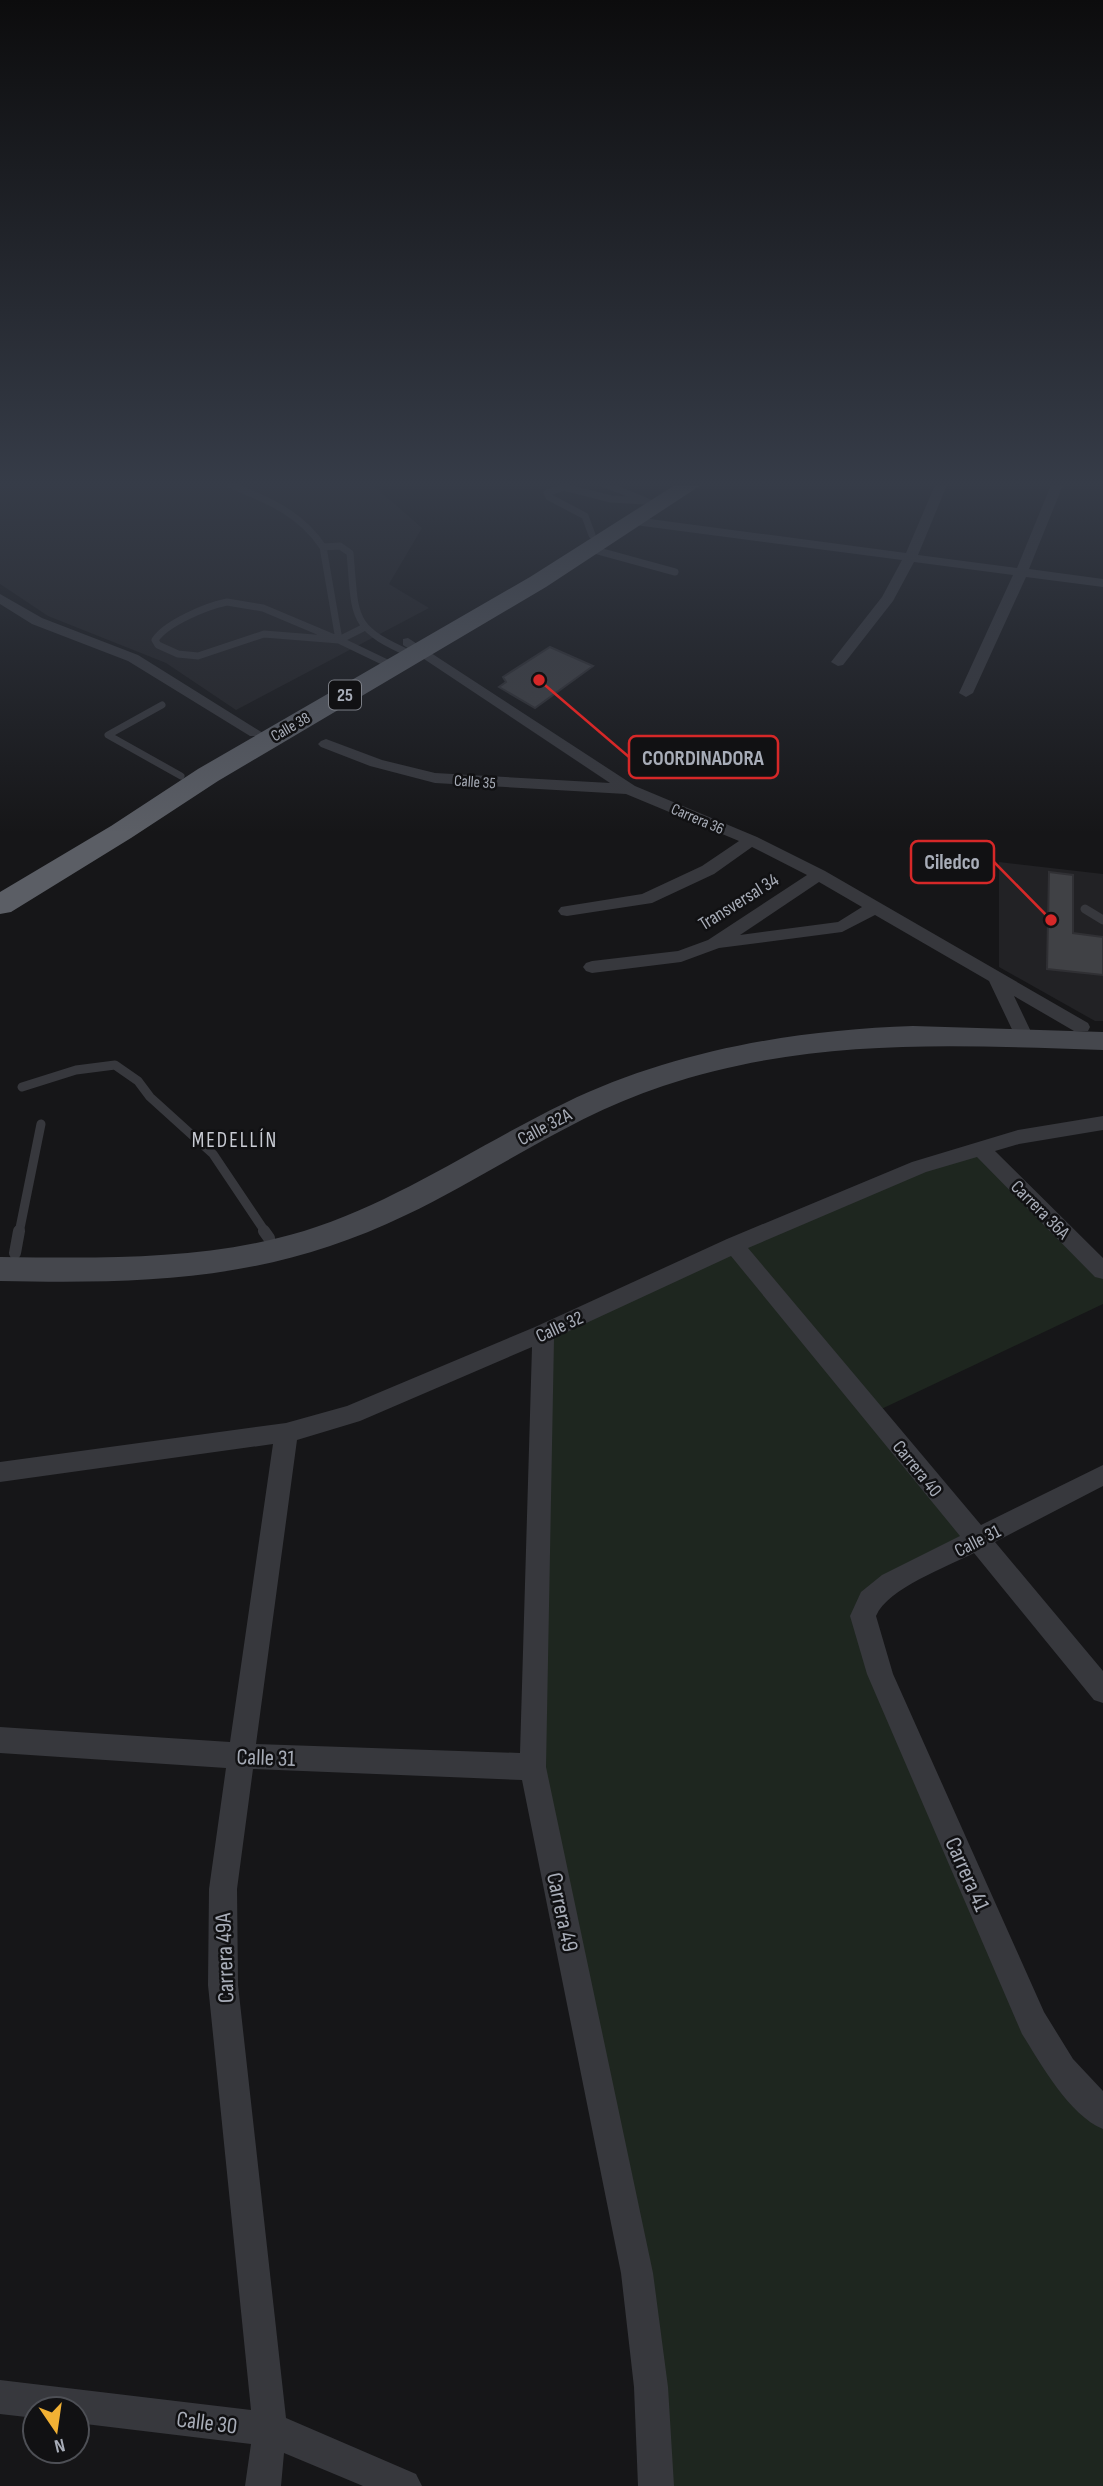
<svg xmlns="http://www.w3.org/2000/svg" width="1103" height="2486" font-family="'Sofia Sans Condensed',sans-serif">
<rect width="100%" height="100%" fill="#161618"/>
<path fill="#222225" d="M0,485H373L422,528L389,584L429,608L236,710L166,663L48,616L0,584Z
M999,862L1103,874V1021H1095L999,967Z"/>
<path fill="#1e261f" d="M979,1147L1103,1271V1304L873,1413L977,1540L891,1583L863,1616L1033,2023L1103,2114V2486H653L637,2273L533,1767L543,1333Z"/>
<path fill="#404145" stroke="#303034" stroke-width="2" d="M550,647L593,666L535,708L499,687L506,682L503,677Z
M1049,872L1073,875V933L1103,937V975L1047,969Z"/>
<g fill="none" stroke-linecap="round" stroke-linejoin="round">
<path stroke="#37383d" stroke-width="7" d="M231,485C268,500 300,513 323,547L339,640
M592,535L585,516L549,497L547,493L564,487L611,499L644,501
M323,547L340,546L350,553C356,619 349,627 413,655
M591,549L675,572
M227,602L263,608L339,640L264,634L198,656L178,654L158,645L155,640C166,623 207,606 227,602Z
M339,640L393,666
M339,640L363,628
M162,705L108,735L181,776"/>
<path stroke="#37383d" stroke-width="9" d="M1085,909L1103,920
M22,1087L76,1070L115,1065L138,1081L150,1097L213,1154L266,1233
M19,1233L41,1124"/>
<path stroke="#37383d" stroke-width="12" d="M264,1231L269,1238
M15,1253L19,1231"/>
<path fill="#37383d" fill-rule="evenodd" d="M599,485H616L652,500L650,503H642Z
M935,485H947L918,555L1017,568L1051,485H1063L1029,569L1103,579V587L1026,577L973,693L966,697L959,693L1013,575L914,562L893,601L843,665L838,666L831,662L882,597L902,560L635,525L629,521L635,517L906,553Z
M0,594L42,618L138,655L263,733L260,736H250L128,661L32,624L0,604Z
M408,638L635,786L757,837L825,871L1088,1023L1090,1027L1088,1031H1074L1014,996L1034,1038L1032,1042H1018L989,981L875,915L842,932L719,948L681,962L592,973L586,971L583,967L586,963L592,961L678,951L708,940L807,875L752,847L714,874L652,903L567,916L561,915L558,911L561,907L567,906L642,894L702,866L739,841L626,794L435,783L370,766L321,747L318,744L321,741L326,739L382,760L435,773L610,783L403,645V639ZM819,882L862,907L838,922L740,935Z
M1103,1116V1130L1019,1144L995,1151L1103,1258V1279L1095,1277L977,1157L926,1172L748,1248L981,1525L1103,1465V1486L995,1542L1103,1671V1703L1094,1700L974,1553C947,1567 888,1588 876,1616L893,1674L1044,2012L1073,2059L1103,2091V2129C1069,2115 1041,2064 1022,2034L867,1674L850,1616L861,1592L882,1575L960,1536L731,1256L554,1338L546,1767L653,2273L668,2387L674,2486H638L634,2387L621,2273L522,1780L253,1769L237,1889L238,1985L286,2418L416,2474L422,2486H363L284,2453L281,2486H245L251,2444L77,2423V2409H35V2418L0,2414V2380L251,2410L208,1985L209,1889L226,1768L0,1753V1727L230,1742L273,1444L0,1482V1462L286,1423L347,1406L535,1327L727,1239L912,1162L1018,1130ZM532,1347L520,1753L256,1744L297,1440L360,1421Z"/>
<path fill="#45474d" fill-rule="evenodd" d="M913,1026L1103,1032V1050C950,1045 811,1037 663,1086C571,1116 492,1174 406,1215C270,1281 147,1284 0,1281V1257C102,1258 205,1261 304,1231C397,1202 478,1145 565,1103C672,1051 794,1030 913,1026Z"/>
<path fill="#5b5e65" fill-rule="evenodd" d="M675,485H701L546,587L218,781L131,838L11,912L0,914V892L111,826L198,769L530,577Z"/>
</g>
<linearGradient id="sky" x2="0" y2="1"><stop stop-color="#0c0c0d"/><stop offset="0.58" stop-color="#363c48"/><stop offset="1" stop-color="#363c48" stop-opacity="0"/></linearGradient>
<rect width="1103" height="833" fill="url(#sky)"/>
<g text-anchor="middle" stroke-width="5" stroke-linejoin="round" paint-order="stroke">
<g font-size="16" fill="#a8adb8" stroke="#111113">
<text transform="translate(290 726) rotate(-30)" y="6">Calle 38</text>
<text transform="translate(475 781) rotate(4)" y="6">Calle 35</text>
<text transform="translate(698 818) rotate(23)" y="6">Carrera 36</text>
</g>
<rect fill="#111113" stroke="#7b7e86" stroke-width="2" x="329" y="680.5" width="32" height="29" rx="5"/>
<g font-size="18" font-weight="bold" fill="#a8adb8">
<text x="345" y="701">25</text>
</g>
<g font-size="19" fill="#a8adb8" stroke="#111113">
<text transform="translate(738 901) rotate(-32)" y="7">Transversal 34</text>
<text transform="translate(544 1126) rotate(-28)" y="7">Calle 32A</text>
<text transform="translate(1041 1209) rotate(45)" y="7">Carrera 36A</text>
<text transform="translate(559 1326) rotate(-25)" y="7">Calle 32</text>
<text transform="translate(918 1468) rotate(51)" y="7">Carrera 40</text>
<text transform="translate(977 1540) rotate(-27)" y="7">Calle 31</text>
</g>
<g font-size="21" letter-spacing="2" fill="#c9ccd4" stroke="#111113">
<text x="235" y="1147">MEDELLÍN</text>
</g>
<g font-size="23" fill="#a8adb8" stroke="#111113">
<text transform="translate(266 1757) rotate(2)" y="8">Calle 31</text>
<text transform="translate(968 1874) rotate(66)" y="8">Carrera 41</text>
<text transform="translate(563 1912) rotate(78)" y="8">Carrera 49</text>
<text transform="translate(224 1958) rotate(-92)" y="8">Carrera 49A</text>
<text transform="translate(207 2422) rotate(7)" y="8">Calle 30</text>
</g>
</g>
<path fill="none" stroke="#d62828" stroke-width="2.5" d="M539 680L629 757M1051 920L994 862"/>
<g fill="#d62828" stroke="#111113" stroke-width="2.5">
<circle cx="539" cy="680" r="7"/>
<circle cx="1051" cy="920" r="7"/>
</g>
<g fill="#111113" stroke="#d62828" stroke-width="2.5">
<rect x="629" y="736" width="149" height="42" rx="7"/>
<rect x="911" y="841" width="83" height="42" rx="7"/>
</g>
<g font-size="21" text-anchor="middle" font-weight="bold" fill="#a8adb8">
<text x="703" y="765">COORDINADORA</text>
<text x="952" y="869">Ciledco</text>
</g>
<g transform="translate(56 2430) rotate(167)"><circle r="33" fill="#111113" stroke="#4d4f55" stroke-width="2"/>
<path d="M0-5L12 26L0 18L-12 26Z" fill="#f2b134"/>
<text y="-10" font-size="19" font-weight="bold" text-anchor="middle" fill="#a8adb8">N</text>
</g>
</svg>
